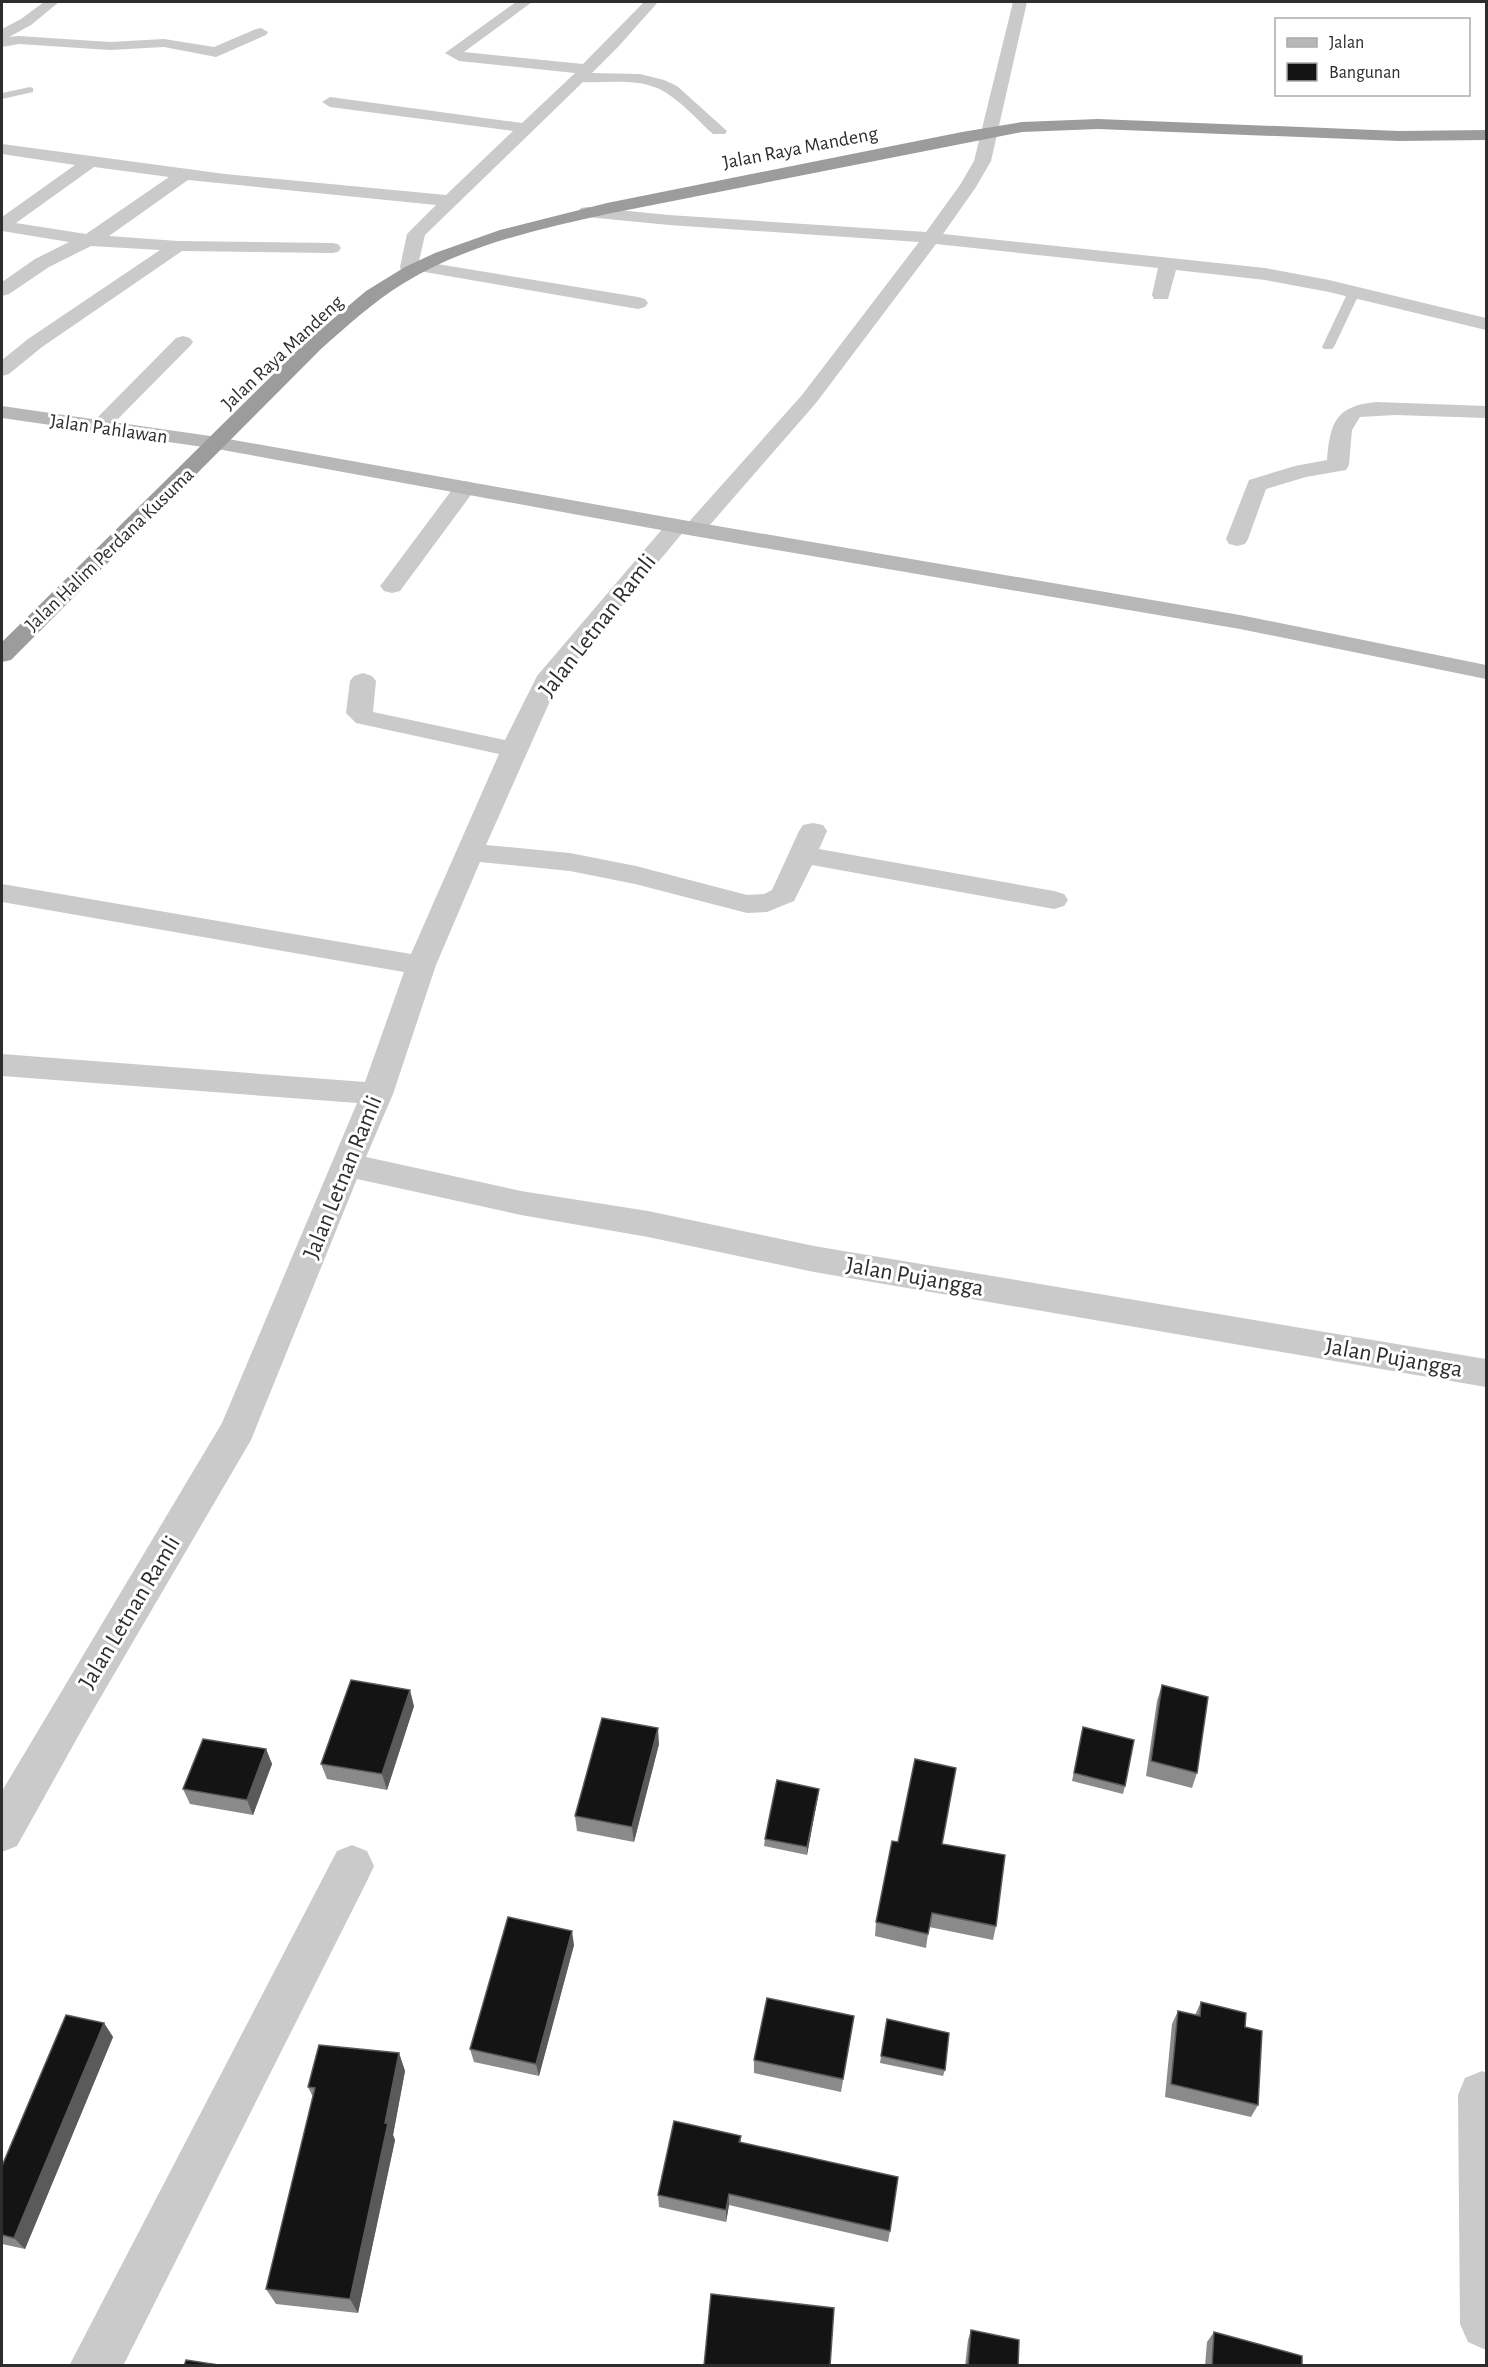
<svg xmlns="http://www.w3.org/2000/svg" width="1488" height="2367" font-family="'Alegreya Sans',sans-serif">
<rect width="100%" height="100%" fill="#fff"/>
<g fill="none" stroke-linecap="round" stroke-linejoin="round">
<path fill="#cacaca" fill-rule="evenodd" d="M30,87L33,88V92L2,99V93Z
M1354,289L1360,292L1334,347L1332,349H1324L1322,347L1348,292Z"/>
<path fill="#cacaca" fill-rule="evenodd" d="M44,2H59L31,25L9,37L19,36L110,42L164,39L214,47L256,29L261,28L268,32L266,35L216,57L164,47L110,50L19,44L2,47V29L21,19Z
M516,2H532L464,52L583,64L644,2H658L618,47L592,73L640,74L664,80L677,86L727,131L725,134H713C697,120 674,93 654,87C633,79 605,83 583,82L425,235L419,261L638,297L645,299L648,303L645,307L638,309L419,271L417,276H403L400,267L407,234L436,205L188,180L109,236L178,241L332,243L338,244L341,248L338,252L332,253L182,251L42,347L9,374L2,376V360L28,339L160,250L91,246L49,267L9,294L2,296V282L35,259L69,242L2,231V217L75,165L2,154V144L225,174L446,195L513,131L330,107L322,102L330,97L522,123L575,73L459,61L445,53ZM94,167L169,177L86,234L16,223Z
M1013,2H1027L991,161L976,187L943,234L1265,268L1329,280L1486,318V330L1329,292L1265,280L1176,270L1168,299H1154L1152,295L1158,268L936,244L816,403L702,534L694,536L684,531L558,683L486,845L570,853L636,866L747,895L764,894L772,890L799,831L803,825L813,823L823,825L827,831L819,849L1054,891L1064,894L1068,900L1064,906L1054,909L812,865L794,901L767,912L747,913L635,884L570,871L480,862L436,965L393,1094L366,1157L521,1191L648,1211L814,1246L1486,1359V1387L814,1272L648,1237L521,1215L357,1179L251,1440L85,1724L17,1846L2,1852V1791L222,1423L357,1103L2,1076V1054L365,1082L404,972L2,902V884L411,954L499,754L356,723L346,713L350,681L354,676L363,673L372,676L376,681L373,712L505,740L537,676L669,521L677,519L687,524L802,395L919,242L669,225L587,217L581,216L578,212L581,208L587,207L669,215L926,232L960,185L974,161Z
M183,336L190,338L193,342L190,346L107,430L100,432L93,430L90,426L93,422L176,338Z
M1376,402L1486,406V418L1395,415L1360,417L1352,430L1349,465L1346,470L1306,477L1266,489L1248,539L1245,544L1237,546L1229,544L1226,539L1249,480L1295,466L1327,460C1330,422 1336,406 1376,402Z
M465,481L473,483L476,488L400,591L392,593L384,591L380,586L384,581L457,483Z
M352,1845L367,1851L374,1866L367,1881L123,2366H69L337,1851Z
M1482,2071L1486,2073V2350L1468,2342L1460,2324L1458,2095L1465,2078Z"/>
<path fill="#b7b7b7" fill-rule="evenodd" d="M2,406L217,437L694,522L1240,615L1486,665V679L1240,629L694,536L217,449L2,418Z"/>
<path fill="#9c9c9c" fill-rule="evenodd" d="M1098,119L1399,131L1486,130V140L1399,141L1098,129L1022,132L607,214C538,229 464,246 404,283C373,302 347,326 321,349L11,660L2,662V642L307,341L366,291L405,267L435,253L500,230L607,203L962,132L1022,122Z"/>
</g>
<path fill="#8a8a8a" d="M1162,1685L1197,1773L1192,1788L1146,1776L1157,1701Z
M414,1706L387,1790L327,1779L321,1764Z
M1083,1727L1125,1786L1123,1794L1072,1781Z
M659,1744L634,1842L577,1831L575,1816Z
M266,1749L272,1764L253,1815L190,1804L183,1789Z
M819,1789L818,1796L807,1855L764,1846L765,1839Z
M942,1844L996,1926L993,1940L929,1927L926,1948L875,1936L876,1922Z
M574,1945L539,2076L474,2062L470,2049Z
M1201,2002L1245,2027L1258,2105L1251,2117L1165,2097L1172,2024L1178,2011L1195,2015Z
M887,2019L945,2070L943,2076L880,2063Z
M104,2023L113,2037L25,2249L2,2244V2166Z
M852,2029L841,2092L754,2073V2060Z
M399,2053L405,2071L393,2135L395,2140L358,2313L276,2304L266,2289L313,2097L308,2087Z
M741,2136V2143L890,2231L888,2242L729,2205L726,2222L659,2207L658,2195Z
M971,2330L1018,2366H965L968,2340Z
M1214,2332L1302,2366H1205L1207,2342Z"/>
<path fill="#5a5a5a" d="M410,1690L414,1706L387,1790L382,1774Z
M658,1728L659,1744L634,1842L632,1827Z
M266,1749L272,1764L253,1815L247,1800Z
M819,1789L818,1796L807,1855V1847Z
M572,1931L574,1945L539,2076L536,2064Z
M104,2023L113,2037L25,2249L14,2238Z
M399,2053L405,2071L393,2135L395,2140L358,2313L350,2299Z
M729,2194V2205L726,2222V2210Z"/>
<path fill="#141414" stroke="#5a5a5a" stroke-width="1.5" d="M351,1680L410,1690L382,1774L321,1764Z
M1162,1685L1208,1697L1197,1773L1151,1761Z
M602,1718L658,1728L632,1827L575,1816Z
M1083,1727L1134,1740L1125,1786L1074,1773Z
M203,1739L266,1749L247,1800L183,1789Z
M915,1759L956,1768L942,1844L1005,1855L996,1926L932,1913L928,1934L876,1922L892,1841L898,1842Z
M777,1780L819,1789L807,1847L765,1839Z
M508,1917L572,1931L536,2064L470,2049Z
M767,1998L854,2016L843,2079L754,2060Z
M1201,2002L1246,2013L1245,2027L1262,2031L1258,2105L1171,2084L1178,2011L1200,2016Z
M66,2015L104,2023L14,2238L2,2235V2166Z
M887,2019L949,2033L945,2070L881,2056Z
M319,2045L399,2053L385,2123H388L350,2299L266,2289L315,2088L308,2087Z
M674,2121L741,2136L739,2142L898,2177L890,2231L729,2194L726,2210L658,2195Z
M711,2294L834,2308L830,2366H704Z
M971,2330L1019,2340L1018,2366H968Z
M1214,2332L1302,2356V2366H1212Z
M186,2360L225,2366H184Z"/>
<g text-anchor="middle" stroke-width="6" stroke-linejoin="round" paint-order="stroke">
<g font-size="20" fill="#2d2d2d" stroke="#fff">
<text transform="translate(800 147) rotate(-11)" y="7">Jalan Raya Mandeng</text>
<text transform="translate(282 352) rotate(-43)" y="7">Jalan Raya Mandeng</text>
<text transform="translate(109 428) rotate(8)" y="7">Jalan Pahlawan</text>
<text transform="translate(109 549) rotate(-44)" y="7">Jalan Halim Perdana Kusuma</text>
</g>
<g font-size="24" fill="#2d2d2d" stroke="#fff">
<text transform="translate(597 625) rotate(-52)" y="8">Jalan Letnan Ramli</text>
<text transform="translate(342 1177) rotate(-68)" y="8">Jalan Letnan Ramli</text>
<text transform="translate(915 1276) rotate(10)" y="8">Jalan Pujangga</text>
<text transform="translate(1394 1357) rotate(10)" y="8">Jalan Pujangga</text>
<text transform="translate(129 1612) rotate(-59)" y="8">Jalan Letnan Ramli</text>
</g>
</g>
<rect width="1488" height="2367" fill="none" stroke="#2d2d2d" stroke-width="6"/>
<rect x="1275" y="18" width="195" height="78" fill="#ffffff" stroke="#ababab" stroke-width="1.5"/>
<rect x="1287" y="38" width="30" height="9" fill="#b7b7b7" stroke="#ababab" stroke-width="1.5"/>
<text x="1329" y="48" font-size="18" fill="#2d2d2d">Jalan</text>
<rect x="1287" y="63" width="30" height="18" fill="#141414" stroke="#ababab" stroke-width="1.5"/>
<text x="1329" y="78" font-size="18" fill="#2d2d2d">Bangunan</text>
</svg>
